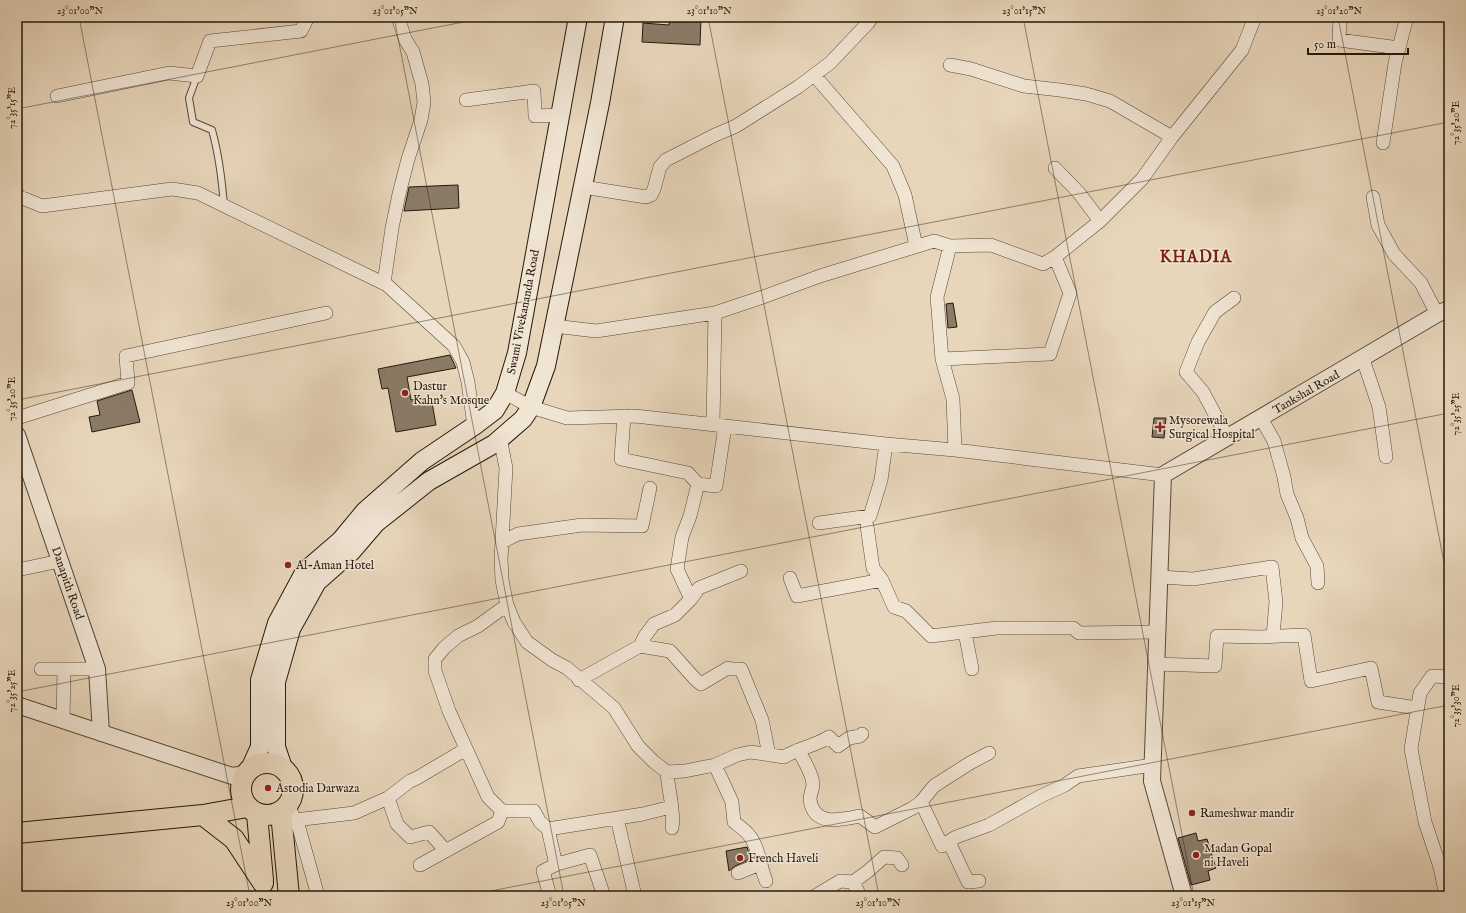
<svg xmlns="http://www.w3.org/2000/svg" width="1466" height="913" font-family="'IM FELL English',serif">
<rect width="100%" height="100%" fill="#e8d6bb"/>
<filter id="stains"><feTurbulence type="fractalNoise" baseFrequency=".005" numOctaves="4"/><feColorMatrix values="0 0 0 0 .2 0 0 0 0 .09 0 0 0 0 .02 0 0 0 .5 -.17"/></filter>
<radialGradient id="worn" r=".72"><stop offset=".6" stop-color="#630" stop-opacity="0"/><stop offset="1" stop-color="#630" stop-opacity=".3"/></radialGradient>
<path fill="#8a7b67" stroke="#24190b" d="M670,17H701L700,45L642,42L643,23L669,25Z
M458,185L459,208L404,211L409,187Z
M953,303L957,327L948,328L946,304Z
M450,355L456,368L407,377L411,400L431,397L436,425L396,432L388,388L382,389L378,369Z
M132,390L140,422L92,432L89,417L100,415L97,401Z
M1154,418H1166L1164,438L1152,437Z
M1196,833L1198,841L1207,839L1216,868L1208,871L1210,880L1191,885L1178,838Z
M747,847L751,859L735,866L729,871L726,851Z"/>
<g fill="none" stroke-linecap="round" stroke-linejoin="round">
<g stroke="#554837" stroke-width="8">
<path id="service" d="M197,76L189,98L193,122L212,130C219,155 222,180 224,206"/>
</g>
<g stroke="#554837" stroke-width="14">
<path id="minor" d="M1340,17L1339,40L1399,48
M950,65L971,69L1024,86L1060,90L1086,94L1110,101L1172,137
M814,75L893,166L905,195L916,246
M57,96L169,73L197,76L210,41L301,31L308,17
M466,100L534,91L535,116L560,115
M1383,143L1395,63L1407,17
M1055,168L1079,193L1100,221
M583,187L646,197L651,195L654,189L660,167L666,160L715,135L736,126L798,87L830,63L868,23L872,17
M17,194L20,197L42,206L172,189L198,193L387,285L454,346L463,362L468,382L474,426
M1373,197L1378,225L1394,254L1421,283L1437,314
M384,283L392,228L399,194L408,159L421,120L424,102L422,84L413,52L405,39L398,17
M554,326L596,331L715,313L763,297L820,276L934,241L950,246
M942,359L1050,354L1070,293L1055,257
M1363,359L1379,407L1386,457
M505,393L531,407L567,418L635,416L886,444L955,450L1163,475
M624,416L621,459L688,473L698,484L716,486L725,426
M17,418L128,383L126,356L326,313
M1261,418L1274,441L1284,477L1287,494L1297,518L1302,538L1317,566L1318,583
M713,424L715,313
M1227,437L1203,392L1186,372L1198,342L1215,312L1234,298
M500,438L506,468L501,559L502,580L507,605L514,622L527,642L552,660L567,668L614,708L638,746L654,762L667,772C668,791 675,810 672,828
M955,450L953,399L942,359L937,297L950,246L991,245L1043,264L1055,257L1100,221L1142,179L1172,137L1242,50L1255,17
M819,523L870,516L881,480L886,444
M867,526L873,568L882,580L894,607L906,611L931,636L997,628H1073L1079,633L1157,632
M502,542L518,534L582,525L642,526L650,488
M17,570L60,561
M1160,577L1193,579L1272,567L1276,602L1273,636
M790,578L797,596L882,580
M691,599L677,569L682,537L690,516L698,484
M965,632L972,669
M640,646L670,651L695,679L701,684L728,668L731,669H741L762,720L769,755
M1156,664L1215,666L1217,636L1260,637L1304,635L1311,681L1371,668L1378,702L1417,708
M41,669H97
M579,680L640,646L645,636L654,624L675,615L691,599L699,588L741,571
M63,720L64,670
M798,750C803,759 812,772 813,784C813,789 810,794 810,799C813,827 841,820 860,816L875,827L913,808L921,802L934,786L970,763L989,753
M715,765L732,802L734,822C739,826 745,830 749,835C759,847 760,866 766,881
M667,772L685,771L715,765L737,755L751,752L784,757C799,748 815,746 829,737L838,746L849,738L860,736L862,734
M388,798L410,781L417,778L466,749
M921,802L942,846L956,837L989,825L1041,796L1065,785L1078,776L1153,765
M288,806L299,828L318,896
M502,811H534L540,822L548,829L643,814L671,807
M617,818L635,896
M295,820L354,813L388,798L397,824L410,837L429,832L446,851
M548,829L556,865
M949,842L968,882L979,881
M420,865L498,822L502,811L488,797L449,711L435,671V659L444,648L458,636L478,626L507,605
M738,873L760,864
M853,882L860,896
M550,896L543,871L557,864L590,855L604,896
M815,896L840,881L853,882L867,872L884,857L897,858L902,865
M1446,896L1440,867L1425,822L1411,749L1420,693L1432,676L1449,677"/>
</g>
<g stroke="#554837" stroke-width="18">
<path id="tertiary" d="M17,435L97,669L101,733
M17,705L232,776L246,774
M1184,896L1152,781L1163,475L1437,314L1449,309"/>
</g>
<g stroke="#24190b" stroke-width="20">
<path id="secondary" d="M283,768L276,747V682L291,629L317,582L352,551L376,523L429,481L494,444L523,419L531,407L546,366L600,103L615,17
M250,769L260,747V680L277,623L305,571L341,540L365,511L422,461L474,426L495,410L505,393L517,353L578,17"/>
</g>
<g stroke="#24190b" stroke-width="22">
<path id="primary" d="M241 789a26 26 0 1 1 52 0a26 26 0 1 1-52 0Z
M281,813L289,896
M257,814L263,880
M203,815L234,839L263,883
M17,833L203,815L247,807"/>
</g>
<use href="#service" stroke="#f0e4d3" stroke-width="6"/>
<use href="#minor" stroke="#f0e4d3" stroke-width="13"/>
<use href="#tertiary" stroke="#f0e4d3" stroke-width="16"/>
<use href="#secondary" stroke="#f0e4d3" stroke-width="18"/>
<use href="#primary" stroke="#e8d6bb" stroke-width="20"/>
</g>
<path fill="none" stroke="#24190b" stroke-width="1" stroke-opacity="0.45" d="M79,17L250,896M394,17L564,896M708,17L879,896M1023,17L1194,896M1338,17L1449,588M17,109L489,17M17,400L1449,122M17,692L1449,413M465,896L1449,705"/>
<g fill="#8f2418" stroke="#f0e4d3" stroke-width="1.5">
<circle cx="405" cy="393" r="4"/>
<path d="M1158 421h4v4h4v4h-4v4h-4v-4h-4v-4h4z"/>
<circle cx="288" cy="565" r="4"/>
<circle cx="268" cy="788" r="4"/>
<circle cx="1192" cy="813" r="4"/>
<circle cx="1196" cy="855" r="4"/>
<circle cx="740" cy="858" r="4"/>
</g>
<g text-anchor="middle" stroke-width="3" stroke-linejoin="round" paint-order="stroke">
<g font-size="12" fill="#24190b" stroke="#f0e4d3">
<text transform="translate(523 312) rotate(-79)" y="4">Swami Vivekananda Road</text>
<text transform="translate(1306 392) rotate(-30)" y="4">Tankshal Road</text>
<text transform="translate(68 583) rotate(71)" y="4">Danapith Road</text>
</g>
<g font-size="12" fill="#24190b" stroke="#f0e4d3" text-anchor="start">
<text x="413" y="390">Dastur<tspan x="413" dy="14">Kahn's Mosque</tspan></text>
<text x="1169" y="424">Mysorewala<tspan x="1169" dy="14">Surgical Hospital</tspan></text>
<text x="296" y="569">Al-Aman Hotel</text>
<text x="276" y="792">Astodia Darwaza</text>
<text x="1200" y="817">Rameshwar mandir</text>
<text x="1204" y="852">Madan Gopal<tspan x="1204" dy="14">ni Haveli</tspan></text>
<text x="748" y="862">French Haveli</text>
</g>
<g font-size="16" font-weight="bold" letter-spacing="1" fill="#7a1f14" stroke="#f0e4d3">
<text x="1196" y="262">KHADIA</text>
</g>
</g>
<rect width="1466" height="913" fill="none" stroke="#e8d6bb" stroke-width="44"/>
<path d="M1308 48v6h100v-6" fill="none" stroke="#24190b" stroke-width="2"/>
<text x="1314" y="48" font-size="12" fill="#24190b" stroke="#f0e4d3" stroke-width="3" paint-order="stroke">50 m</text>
<rect x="22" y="22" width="1422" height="869" fill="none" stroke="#24190b" stroke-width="1.5"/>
<g font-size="10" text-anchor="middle" fill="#24190b">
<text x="80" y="14">23°01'00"N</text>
<text x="395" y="14">23°01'05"N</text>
<text x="709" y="14">23°01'10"N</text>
<text x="1024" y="14">23°01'15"N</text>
<text x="1339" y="14">23°01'20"N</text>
<text transform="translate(11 108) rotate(-90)" y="4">72°35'15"E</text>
<text transform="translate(1455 123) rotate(-90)" y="4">72°35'20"E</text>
<text transform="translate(11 399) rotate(-90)" y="4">72°35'20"E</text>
<text transform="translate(1455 414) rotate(-90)" y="4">72°35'25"E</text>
<text transform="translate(11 691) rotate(-90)" y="4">72°35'25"E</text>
<text transform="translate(1455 706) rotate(-90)" y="4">72°35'30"E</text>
<text x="249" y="906">23°01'00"N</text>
<text x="563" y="906">23°01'05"N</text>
<text x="878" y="906">23°01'10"N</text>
<text x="1193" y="906">23°01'15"N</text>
</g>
<rect width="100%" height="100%" filter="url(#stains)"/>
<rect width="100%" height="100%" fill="url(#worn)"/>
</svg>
